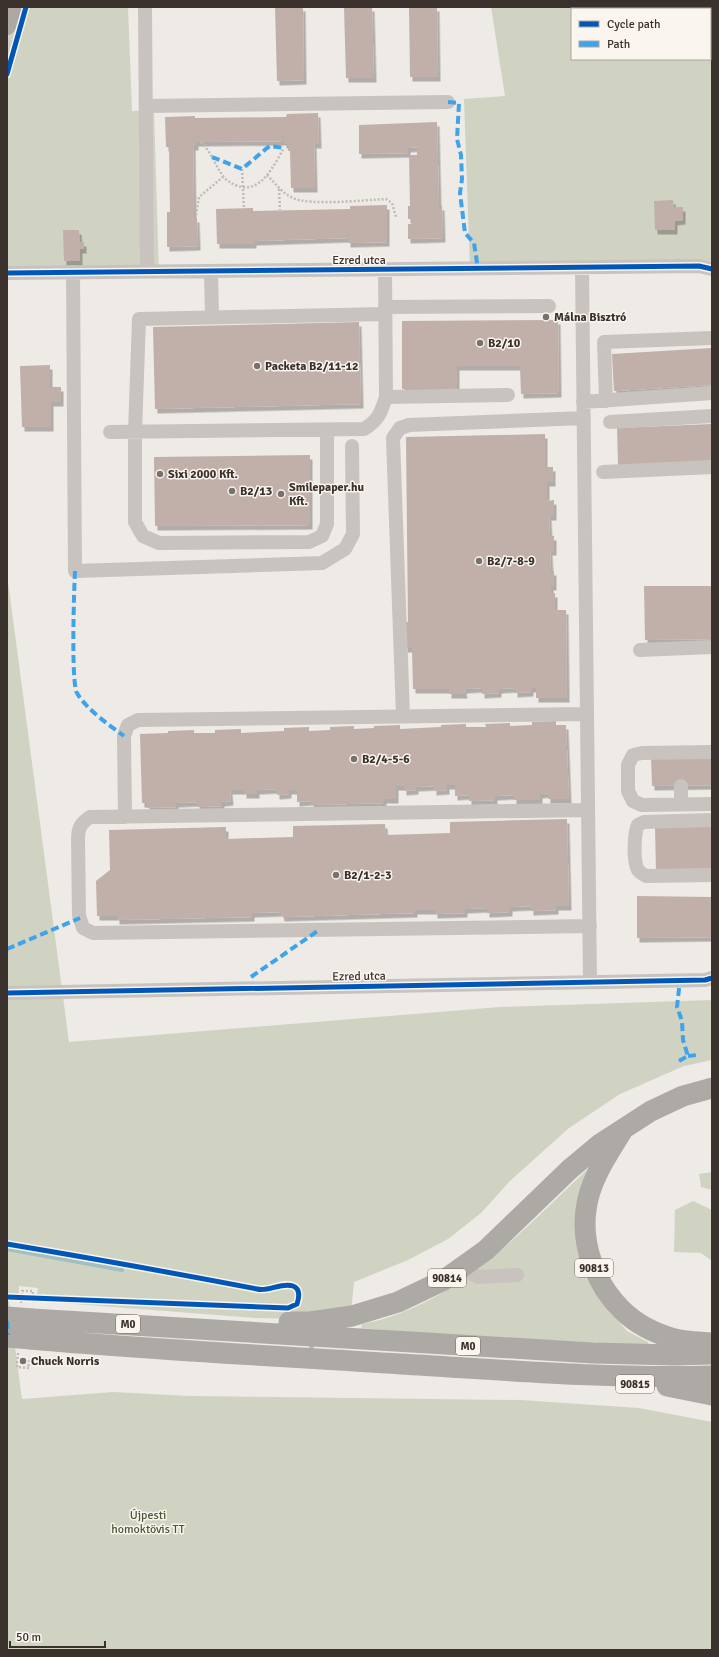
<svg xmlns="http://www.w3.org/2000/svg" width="719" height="1657" font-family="Signika,sans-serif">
<defs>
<filter id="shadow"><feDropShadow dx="2.5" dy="4.5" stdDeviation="0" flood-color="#0004"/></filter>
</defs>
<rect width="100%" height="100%" fill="#eeeae6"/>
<path fill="#d0d3c1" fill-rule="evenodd" d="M7,7H128L132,111L154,110L159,276L7,279Z
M491,7H712V261L470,269L464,99L505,96ZM572,9H710V59H572Z
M7,574L69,1042L500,1007L712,1000V1060L684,1066L620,1094L569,1128L511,1180L481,1213L448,1239L408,1260L354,1282L351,1313L310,1319L255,1318L36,1301L38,1288L19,1286V1295H8L22,1399L113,1392L190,1396L520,1400L639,1408L712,1422V1650H7Z
M592,1165L577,1239L580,1260L586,1278L598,1298L627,1331L648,1342L649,1346C553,1339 457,1337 361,1328L362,1324C457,1306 524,1228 592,1165Z
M712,1172V1190L701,1187L699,1174Z
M693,1201L712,1210V1261L701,1253L674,1252L675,1210Z"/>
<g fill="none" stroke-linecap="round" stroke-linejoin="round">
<path stroke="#a3bfbf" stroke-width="4" d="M7,1249L122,1270
M311,1347H312"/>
</g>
<path fill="#c0b0a9" filter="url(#shadow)" d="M275,7H303L304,80L277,81Z
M344,7H372L374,78H346Z
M409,7H437L438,77H410Z
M318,113L319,144H314L315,188H291L290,151H288V144H284V141L196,142V146H193L194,218H197L198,246L167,247V212H170L169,147H166L165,117L195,116V118L286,117L287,114Z
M437,122L439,206H442L443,238L408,239V224H412V219H408V206H410L409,155H417V147L408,148V153L359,154V125Z
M673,200L674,207H683V220L675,221V230H655L654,201Z
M387,205V242L348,243V238L254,241V244H217L216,209L253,208V211L350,209V206Z
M63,230H79L80,242H84V249H80V261H64Z
M558,320L559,393L521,394L520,366H457V389H402V321Z
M359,322L361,404L155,409L153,327Z
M712,348V385L614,391L612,354Z
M50,365V387H61V402H51V427H22L20,366Z
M712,424V461L618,465L617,428Z
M545,434V467H553V482H547V501L554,500V516H549L550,536H554V551H550L551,571H554V586H551V593H555V610H566L567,698H536V688H531V692L515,693V688L499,689V693L482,694V688L464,689L465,694H449V689H413L412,648H405V622H408L406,437Z
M310,455V525L155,526L154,457Z
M644,586H712V639L645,640Z
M556,721V725H566L569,799H548V793L540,794V800H514V795L495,796V800L469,801V795L455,796V785H447V790L434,791V786L416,787V790L404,791V786H396V799H384V803L311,805V801L297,802V790H289V794L277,795V789L257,790V794H244V790H230L231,801L222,802V806L197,807V802L176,803V807L147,808V803H142L140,734L168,733V731L194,730V733H215V730L241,729V733L284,731V728L309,727V731L330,730V727L354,726V729L374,728V726L400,725V729L441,727V725L466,724V727H486L485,724L510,723V726L532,725V722Z
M712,755V785L652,786L651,756Z
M567,819L569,906H556V910L531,911V906L510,907V912L487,913V908L465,909V913L435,914V910H415V913L282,917L281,912L252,913V917L117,920V916H97L96,881L110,870L109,830L226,827V839L293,837V826L385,824L386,835L450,833V822Z
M712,826V872H656L655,827Z
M637,896L712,897V937L637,938Z"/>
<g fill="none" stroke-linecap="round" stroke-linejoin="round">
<path stroke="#c1bbb7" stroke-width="2.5" stroke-dasharray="2 2" stroke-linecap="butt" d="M201,142C211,152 215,165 223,176C227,181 232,184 238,186C261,194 274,165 284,148
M242,169L244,208
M267,175C275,183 282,193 293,198C309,206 366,200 386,199L392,203L396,217
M279,189L280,210
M196,215L199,197L223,177
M21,1303L22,1291H33L32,1299
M18,1353L17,1367L29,1368L28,1359"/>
<path stroke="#c8c3bf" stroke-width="14" d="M145,7L147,272
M146,106L448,102
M582,268L590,982
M211,271L212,317
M73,272L75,571L322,563L345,549L353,534L352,446
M7,273L699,266L712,269
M385,307L549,306
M386,397L508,395
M606,401L604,342L712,338
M583,402L712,393
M610,422L712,416
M327,430V524L322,536L309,542L159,543L143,536L135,522V432L139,319L385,314
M110,432L364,429C379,420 381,412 386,397L385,270
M603,472L712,467
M640,650L712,647
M403,716L393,438L400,428L409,425L584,418
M712,752L642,753L633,755L628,765V791L633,801L642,805L712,804
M681,786V804
M588,810L90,817C81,823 78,828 78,839L79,915L83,928L93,933L590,926
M125,817L124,736L128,725L138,720L587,714
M712,820L644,822L638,825C634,833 633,862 638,870C640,873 643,874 646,876L712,875
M7,993L705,980L712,978
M463,1268L478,1277L517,1275"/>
<path stroke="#ada8a4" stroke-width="18" d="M7,26L14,7"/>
<path stroke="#ada9a5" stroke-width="21" d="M621,1133C606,1157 589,1182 586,1210C581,1246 596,1285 622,1310C636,1324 657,1334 675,1339C687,1342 700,1342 711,1343
M32,1319L593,1353L674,1355L712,1354
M289,1322H310L352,1316L398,1302L444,1280L486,1250L570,1169L600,1144L651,1111L683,1096L712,1088
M31,1339C154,1350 277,1356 401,1364C504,1370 608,1379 712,1376
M667,1386L712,1395"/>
<path stroke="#ada9a5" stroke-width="21" d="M7,1317L32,1319
M7,1337L31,1339"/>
<path stroke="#3fa3eb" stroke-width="4" stroke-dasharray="8 4" stroke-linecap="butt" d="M448,102L459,103L457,139L461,155L462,179L460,193L465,233L474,243L478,269
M212,157L242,169L267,148L270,146L284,148
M75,571C74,589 71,684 77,693C86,709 109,725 124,736
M7,949L80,918
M251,977L319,930
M688,1056L697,1055
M679,1061L688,1056L683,1040L682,1021L677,1007L680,980
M7,1321L8,1335"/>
<g stroke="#faf5ef" stroke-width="8">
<path id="cycleway" d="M7,74L26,7
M7,273L699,266L712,269
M7,993L705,980L712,978
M7,1244C90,1258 174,1273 257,1289C268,1292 282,1282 293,1286C301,1289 299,1298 297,1304L288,1308L7,1297"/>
</g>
<use href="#cycleway" stroke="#0057b8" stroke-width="5"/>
</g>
<g fill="#79716d" stroke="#faf5ef" stroke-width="1.5">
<circle cx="546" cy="317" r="4"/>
<circle cx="480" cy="343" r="4"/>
<circle cx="257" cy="366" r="4"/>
<circle cx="160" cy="474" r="4"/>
<circle cx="232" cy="491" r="4"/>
<circle cx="281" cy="494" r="4"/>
<circle cx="479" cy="561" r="4"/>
<circle cx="354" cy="759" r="4"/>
<circle cx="336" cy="875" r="4"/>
<circle cx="23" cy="1361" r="4"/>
</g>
<g text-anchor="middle" stroke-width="3" stroke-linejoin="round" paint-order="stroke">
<g fill="#faf5ef" stroke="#746b66" stroke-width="1">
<rect x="575" y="1259" width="38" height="18" rx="3"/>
<rect x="428" y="1269" width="38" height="18" rx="3"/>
<rect x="116" y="1315" width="24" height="18" rx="3"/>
<rect x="456" y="1337" width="24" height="18" rx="3"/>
<rect x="616" y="1375" width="38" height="18" rx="3"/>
</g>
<g font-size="11" font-weight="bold" fill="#3a302c">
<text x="594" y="1272">90813</text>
<text x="447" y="1282">90814</text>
<text x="128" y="1328">M0</text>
<text x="468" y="1350">M0</text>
<text x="635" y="1388">90815</text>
</g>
<g font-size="12" fill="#3a302c" stroke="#faf5ef">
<text x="359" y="264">Ezred utca</text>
<text transform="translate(359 976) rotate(-1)" y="4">Ezred utca</text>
</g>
<g font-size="12" font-weight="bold" fill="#3a302c" stroke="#faf5ef" text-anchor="start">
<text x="554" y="321">Málna Bisztró</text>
<text x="488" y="347">B2/10</text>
<text x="265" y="370">Packeta B2/11-12</text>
<text x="168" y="478">Sixi 2000 Kft.</text>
<text x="289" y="491">Smilepaper.hu<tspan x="289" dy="14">Kft.</tspan></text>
<text x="240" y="495">B2/13</text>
<text x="487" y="565">B2/7-8-9</text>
<text x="362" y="763">B2/4-5-6</text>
<text x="344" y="879">B2/1-2-3</text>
<text x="31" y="1365">Chuck Norris</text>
</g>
<g font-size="12" fill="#495632" stroke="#faf5ef">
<text x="148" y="1519">Újpesti<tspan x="148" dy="14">homoktövis TT</tspan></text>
</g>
</g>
<rect width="719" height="1657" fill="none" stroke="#3a302c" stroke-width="16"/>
<rect x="571" y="8" width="140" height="52" fill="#faf5ef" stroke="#ada6a1"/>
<rect x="579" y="21" width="20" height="6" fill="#0057b8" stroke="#ada6a1"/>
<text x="607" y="28" font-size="12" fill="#3a302c">Cycle path</text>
<rect x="579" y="41" width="20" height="6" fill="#3fa3eb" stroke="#ada6a1"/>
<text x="607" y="48" font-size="12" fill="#3a302c">Path</text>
<path d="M10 1641v6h95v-6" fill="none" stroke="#3a302c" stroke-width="2"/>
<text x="16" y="1641" font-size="12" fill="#3a302c" stroke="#faf5ef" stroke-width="3" paint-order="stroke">50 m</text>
</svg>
